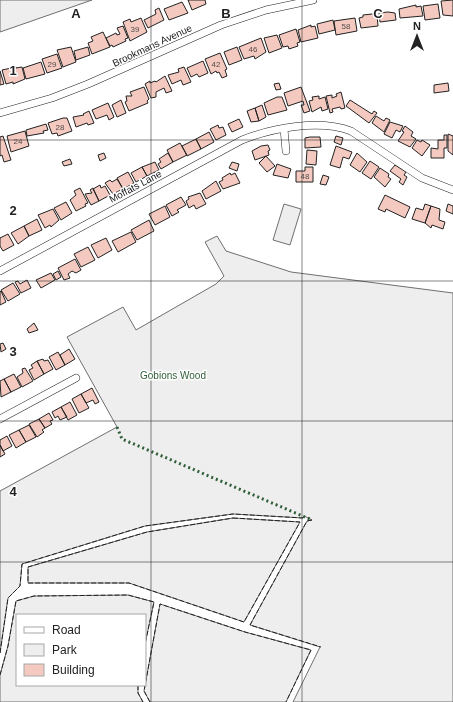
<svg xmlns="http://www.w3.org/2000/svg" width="453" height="702" font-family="Helvetica,sans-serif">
<rect width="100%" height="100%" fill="#fff"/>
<path fill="#eee" stroke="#6f6f6f" d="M0,0H92L0,32Z
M284,204L301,209L290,245L273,240Z
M217,236L226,251L291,272L453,293V702H293L320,647L250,625L307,521L312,520L304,516L303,518L233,514L145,526L22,564L20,586L8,598L0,653V491L117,427L67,337L123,307L136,330L216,284L224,276L205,242Z
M233,518L300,522L244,622L129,583H28V567L147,532Z
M128,595L154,602L145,644V615H17V685H138V693L143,702H0V675L8,646L16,601L34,596Z
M160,604L245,632L311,650L286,702H150L144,691Z"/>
<path fill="#f3c9c0" stroke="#222" d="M188,0H205L206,4L192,10Z
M453,0V16L443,15L441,1Z
M182,2L188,13L169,20L164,9Z
M438,4L440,18L425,20L423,6Z
M416,5V7L421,6L423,16L400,18L399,9Z
M159,8L164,20L148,28L144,20L156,14L155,10Z
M388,12L395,13L396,20L380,22L379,13Z
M372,14L377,15L378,26L361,28L359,18L363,17V15Z
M141,18L147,32L130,41L123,22L130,19L131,22Z
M355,18L357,31L336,35L334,21Z
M333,20L335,30L319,34L317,24Z
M311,25V27L315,26L318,38L301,42L298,30Z
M123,26L128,38L125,39L126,41L113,47L112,45L110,46L106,38L116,33L117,35L120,34L117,28Z
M296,29L300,42L297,43L298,46L289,49L288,46L283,47L279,35Z
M103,32L110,47L92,54L88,43L93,41L91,37Z
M277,35L282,48L269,53L264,38Z
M261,38L266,52L255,59L254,56L244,59L239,47Z
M71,47L76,62L63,67L57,50Z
M88,47L90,55L76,60L74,51Z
M237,47L242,60L229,65L224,52Z
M220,53L227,69L225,70L227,76L222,78L219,72L217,73L216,71L211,74L205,59Z
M57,54L62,68L47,73L42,59Z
M203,61L208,73L199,77L197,74L191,77L187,68Z
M41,62L45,74L26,79L23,68Z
M16,67V68L22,67L25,79L13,84V82L6,84L2,70Z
M184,67L191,82L183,85L181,80L172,84L168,75L179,72L178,69Z
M0,71L4,84L0,85Z
M165,76L172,91L166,93L164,88L156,92V97L151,98L145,84L150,81V83L155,81L156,82Z
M279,83L281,89L276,90L274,84Z
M448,83L449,91L434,93V85Z
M144,87L149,99L147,101L148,103L129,111L125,102L127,101L126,96H132L130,92Z
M301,87L310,111L304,113L301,105H304L303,101L288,106L284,93Z
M341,92L345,108L341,109L340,107L332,109L333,112L330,113L326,96L332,95V98L337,96L336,94Z
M319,96V99L325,97L328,109L322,111L321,107L312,112L309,101L313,100L312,97Z
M277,97H282L287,110L268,115L264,103Z
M121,100L126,113L117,117L112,105Z
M350,100L372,114L374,111L377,113L369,123L346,106Z
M108,103L114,117L109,120L107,115L96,119L92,110Z
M262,105L266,117L259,121L255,108Z
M255,108L259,121L251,122L247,111Z
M89,111L94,123L88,125L87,123L76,127L73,117L84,115L83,114Z
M376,116L384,121L386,118L390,120L384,132L372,123Z
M63,118H67L72,131L58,136L57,133L52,134L48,123Z
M239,119L243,127L232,132L228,124Z
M390,122L403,126L400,132L396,130L392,138L384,134Z
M46,124L48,130L43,131L44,133L27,136L26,130Z
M218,125L219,128L223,127L226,135L216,140L210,129Z
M405,126L413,132L411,136L416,139L410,147L398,141L404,132L402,131Z
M25,131L29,146L11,152L7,136Z
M209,132L214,142L201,149L196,139Z
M448,134L453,136V155L448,151Z
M444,135H447V148H444V158H431V148L438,149V140H444Z
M3,136L11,160L4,162L2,155L0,156V137Z
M336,136L343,138L341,145L334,142Z
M310,137H320L321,147L305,148V138Z
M196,139L201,149L187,156L182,146Z
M417,140L421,142L422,140L430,145L422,156L412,148Z
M180,143L187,155L173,162L167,150Z
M268,145L270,150L268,151L269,155L255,160L252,151L261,146Z
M336,146L352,152L349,159L343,157L340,168L330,165Z
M307,150L317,151L316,165L306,164Z
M104,153L106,158L100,161L98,155Z
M168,153L173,162L161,169L158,164L161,162L159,159Z
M357,153L367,162L360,172L350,165Z
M266,156L275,166L267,172L259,163Z
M70,159L72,164L64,166L62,162Z
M370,161L379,167L371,179L362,173Z
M155,162L159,170L147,176L142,167Z
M232,162L239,164L237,171L229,168Z
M277,164L291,169L288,178L273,175Z
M395,165L406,172L404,175L407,177L403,185L399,182L401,179L390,171Z
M142,167L147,176L136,182L131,173Z
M305,167H313V182H296V171H305Z
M380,168L389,174L388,177L391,179L385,187L374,177Z
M128,172L134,183L123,189L117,178Z
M230,173L231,175L235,173L240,183L223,189L219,182L223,180L222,178Z
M323,175L329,177L326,185L320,184Z
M117,179L123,189L113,194L105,183L110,180L112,182Z
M216,181L221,191L206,199L202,191Z
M100,185L101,188L105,186L110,195L99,201L93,189Z
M80,188L88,203L85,204L86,206L76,211L70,200L76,195L74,191Z
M93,188L99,201L91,205L85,194L92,193L90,190Z
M200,193L206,204L196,209L194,205L189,208L186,201L189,199L188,197Z
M385,195L410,207L405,218L386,209L385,212L378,209Z
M181,197L186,205L177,210L179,212L172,216L166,205Z
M66,202L72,213L61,220L54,208Z
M425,204L431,206L425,223L412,219L416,208L423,210Z
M448,204L453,206V214L446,211Z
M165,206L170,217L155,225L149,214Z
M431,206L440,209L439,220L445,222L443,229L432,225L431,228L425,223Z
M53,209L59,220L51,227L50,225L45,228L38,215Z
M37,219L42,230L29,236L24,226Z
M149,220L154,231L137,240L131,230Z
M24,226L29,236L18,244L11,233Z
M131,232L136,242L118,252L112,241Z
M8,234L14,245L3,251L0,246V238Z
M106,238L112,250L98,258L91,245Z
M88,247L95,260L81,267L74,254Z
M75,259L81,270L76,273L72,271L68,274L70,278L64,280L58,268Z
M58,271L61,277L56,280L53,274Z
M51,273L55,280L41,288L36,280Z
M27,280L31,288L21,293L15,282L18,281L20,284Z
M13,283L20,294L8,301L1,290Z
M1,291L6,302L0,305V292Z
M34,323L38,330L29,333L27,329Z
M3,343L6,349L1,352L0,344Z
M69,349L75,359L65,365L60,355Z
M58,352L65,365L56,370L49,357Z
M43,359L44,361L48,360L53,369L44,374L37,361Z
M37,361L44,374L34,380L29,370L33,368L31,365Z
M25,368L33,381L22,387L17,377L23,373L22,369Z
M14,374L21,387L11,392L4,379Z
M4,379L11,392L1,397L0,381Z
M92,388L99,402L95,404L93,400L86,403L81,394Z
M81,394L89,408L79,413L72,399Z
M70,402L77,415L68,420L61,407Z
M61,407L67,417L60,420L58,416L55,418L52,412Z
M49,413L53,420L50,421L52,424L45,428L39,419Z
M39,419L45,428L42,430L44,432L37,437L29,424Z
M29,425L36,437L26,442L19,430Z
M19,430L26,442L16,448L9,435Z
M7,436L12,446L3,451L0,445V440Z
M0,445L5,454L0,457Z"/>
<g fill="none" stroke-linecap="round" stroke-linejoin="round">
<g stroke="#222" stroke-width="8">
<path id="minor" d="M0,113L52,98L88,84L221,25L266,10L313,0
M284,129L286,151
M0,271L242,140C272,128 319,119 351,131L422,178L453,190
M0,419L76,378"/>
</g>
<use href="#minor" stroke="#fff" stroke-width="7"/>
<path stroke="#2f5e38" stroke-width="3" stroke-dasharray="2 3" stroke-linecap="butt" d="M117,427L122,439L312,520"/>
<path stroke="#222" stroke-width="1" stroke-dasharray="5 2" stroke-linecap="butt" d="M233,518L300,522L244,622L129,583H28V567L147,532Z
M312,520L307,521L250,625L321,647
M0,653L8,598L20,586L22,564L145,526L233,514L303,518
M0,675L8,646L16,601L34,596L128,595L154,602L145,644
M138,685V693L143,702
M150,702L144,691L160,604L245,632L311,650L286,702"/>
</g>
<path fill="none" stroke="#222" stroke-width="1" stroke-opacity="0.55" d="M151,0V702M302,0V702M0,140H453M0,281H453M0,421H453M0,562H453"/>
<g text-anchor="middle" stroke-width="3" stroke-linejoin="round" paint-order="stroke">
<g font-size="8" fill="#564c4a">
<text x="346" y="29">58</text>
<text x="135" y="32">39</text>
<text x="253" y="52">46</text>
<text x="52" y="67">29</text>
<text x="216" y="67">42</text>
<text x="60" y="130">28</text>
<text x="18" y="144">24</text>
<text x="305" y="179">48</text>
</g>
<g font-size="10" fill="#222" stroke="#fff">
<text transform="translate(152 45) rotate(-25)" y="4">Brookmans Avenue</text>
<text transform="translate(135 186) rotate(-28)" y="4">Moffats Lane</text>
</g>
<g font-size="10" fill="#2f5e38" stroke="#fff">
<text x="173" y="379">Gobions Wood</text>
</g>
</g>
<g font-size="13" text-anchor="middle" font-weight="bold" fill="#222" stroke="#fff" stroke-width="3" stroke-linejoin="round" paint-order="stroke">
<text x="76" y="18">A</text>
<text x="226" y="18">B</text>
<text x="378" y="18">C</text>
<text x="13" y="75">1</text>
<text x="13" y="215">2</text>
<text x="13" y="356">3</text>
<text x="13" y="496">4</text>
</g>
<rect x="16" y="614" width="130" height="72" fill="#ffffff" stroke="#a7a7a7"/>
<rect x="24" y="627" width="20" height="6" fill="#ffffff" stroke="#a7a7a7"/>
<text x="52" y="634" font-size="12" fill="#222222">Road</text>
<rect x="24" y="644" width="20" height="12" fill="#eeeeee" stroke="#a7a7a7"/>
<text x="52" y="654" font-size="12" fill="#222222">Park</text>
<rect x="24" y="664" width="20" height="12" fill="#f3c9c0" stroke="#a7a7a7"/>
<text x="52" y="674" font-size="12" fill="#222222">Building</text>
<g transform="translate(417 36)" stroke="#ffffff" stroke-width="3" paint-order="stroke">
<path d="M0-3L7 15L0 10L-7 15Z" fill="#222222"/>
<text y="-6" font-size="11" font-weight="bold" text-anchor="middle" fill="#222222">N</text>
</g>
</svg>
